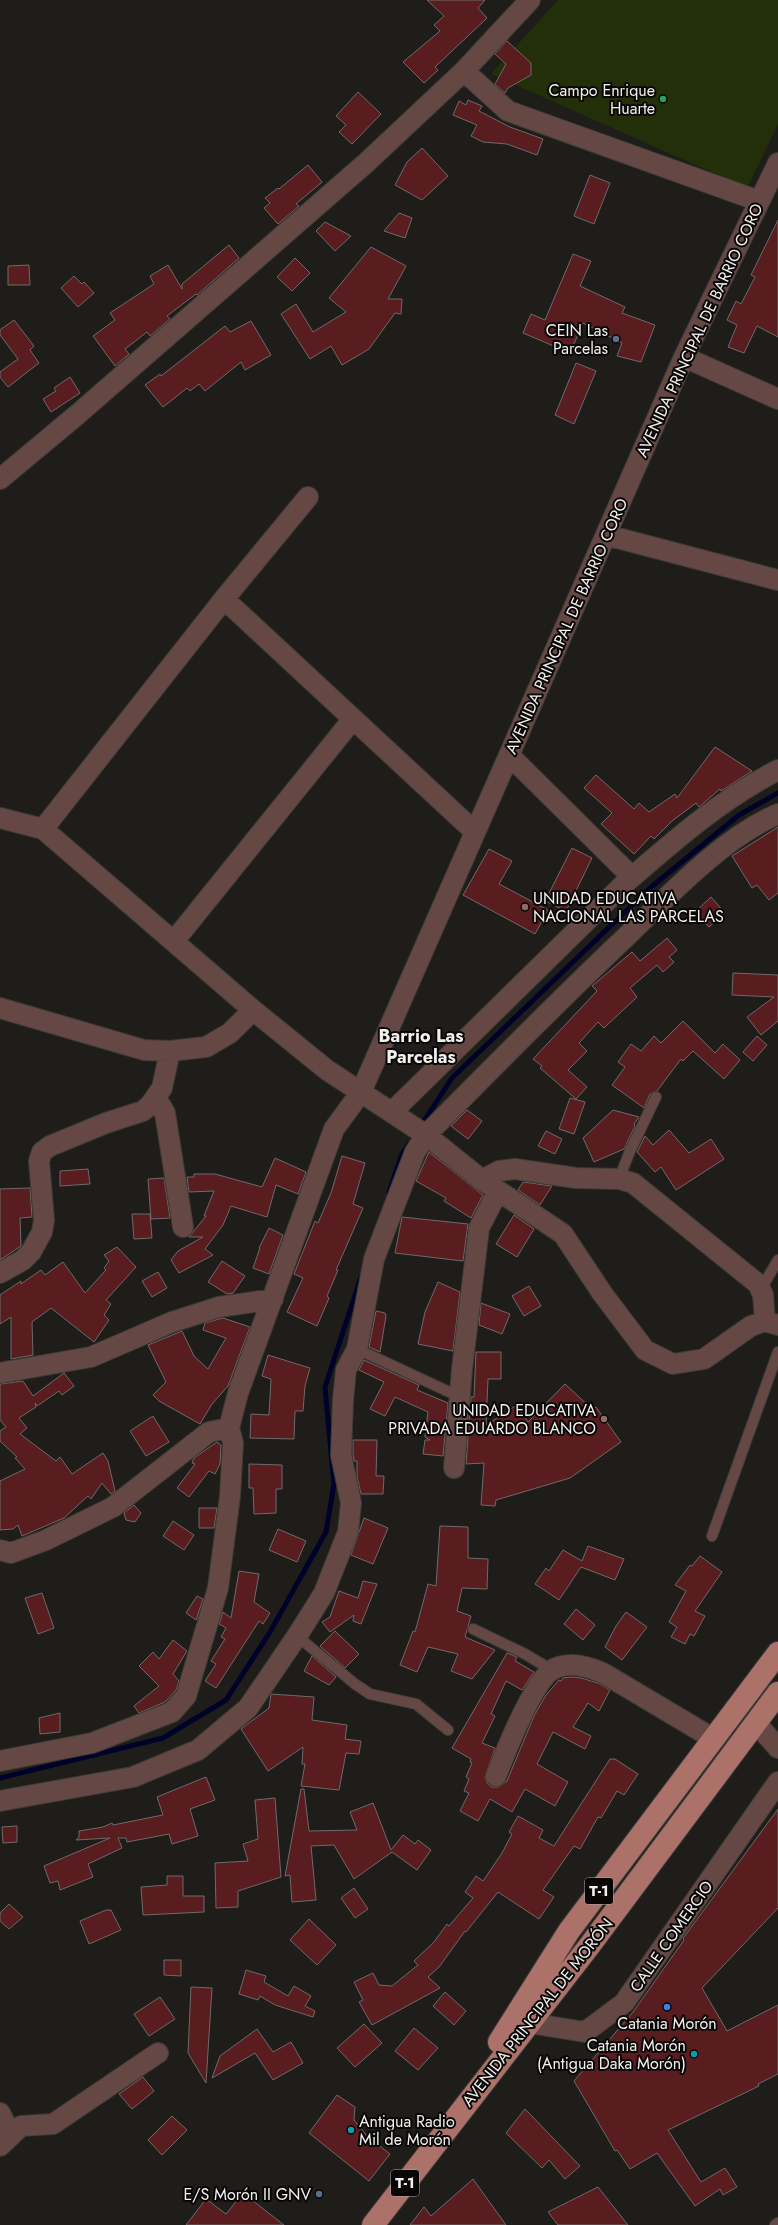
<svg xmlns="http://www.w3.org/2000/svg" width="778" height="2225" font-family="Jost,sans-serif">
<rect width="100%" height="100%" fill="#1e1d1a"/>
<path fill="#232f09" d="M558,0H778V125L747,188L491,74Z"/>
<g fill="none" stroke-linecap="round" stroke-linejoin="round">
<path stroke="#00022a" stroke-width="5" d="M420,1127L452,1078L650,888L739,815L778,793
M389,1192L402,1154L409,1144
M0,1778L163,1738L226,1700L270,1632L326,1532L334,1484L325,1387L361,1277"/>
</g>
<path fill="#591c1f" stroke="#6f6a6a" d="M427,0H485L478,8L487,18L435,67L438,70L424,83L403,62L440,31L434,25L444,16Z
M507,41L531,63V75L508,88L505,93L495,84L506,64L495,54Z
M358,92L381,114L352,144L339,132L346,125L336,116Z
M468,100L482,106L479,111L510,127L543,139L537,155L507,144L483,142L471,136L477,125L453,115L459,101L466,105Z
M422,148L448,176L422,200L395,185L407,162Z
M308,165L322,182L296,204L299,206L278,224L264,208L270,203L265,198L278,188L279,189Z
M590,175L610,183L594,224L574,216Z
M399,213L412,218L405,238L384,231Z
M778,220V337L757,326L744,353L728,347L737,325L727,320L736,301L741,304L755,277L751,275Z
M325,222L351,236L335,251L316,231Z
M229,245L239,258L197,295L196,294L167,316L170,319L150,336L147,332L125,349L129,354L115,366L93,336L115,320L110,313L154,284L150,276L168,265L182,289V284Z
M371,247L406,266L388,299H402L401,314L395,313L369,349L342,365L331,346L310,359L281,314L296,304L313,332L346,312L329,298Z
M573,254L591,261L580,286L625,307L622,313L655,325L641,362L617,356L622,343L583,323L570,353L523,333L531,314L545,320Z
M295,258L310,273L292,291L277,277Z
M29,265L30,285H8V266Z
M74,276L82,284L84,282L94,293L78,307L61,288Z
M14,320L34,346L30,350L39,363L8,387L0,377V372L18,359L0,335V330Z
M251,321L271,355L245,370L241,362L205,391L199,384L190,391L187,388L163,407L145,385L160,374L161,376L225,326L230,332Z
M576,363L596,371L574,424L555,415Z
M70,377L80,393L51,412L43,399L56,391L54,388Z
M715,747L752,771L721,791L720,789L699,807L696,803L672,821L654,839L651,836L634,854L601,824L612,813L584,788L596,775L634,809L639,803L649,812L675,794L677,798Z
M778,827V893L769,900L757,885L752,888L732,856Z
M572,848L592,858L566,911L545,901Z
M489,849L512,861L499,884L548,910L535,934L463,895Z
M711,897L725,913L709,927L695,912Z
M667,938L677,950L669,957L674,962L663,972L657,965L630,988L637,997L604,1028L598,1022L579,1043L587,1051L568,1070L587,1087L576,1099L540,1068L542,1066L533,1059L597,991L592,986L632,952L640,961Z
M733,973L778,975V1021L761,1035L747,1017L774,997L732,995Z
M683,1021L715,1053L723,1044L740,1060L724,1079L693,1051L683,1061L681,1059L657,1091L650,1094L644,1108L612,1085L625,1067L618,1062L631,1044L641,1051L654,1036L661,1043Z
M757,1036L767,1045L753,1061L743,1052Z
M570,1098L585,1102L574,1134L559,1129Z
M467,1110L482,1121L468,1139L451,1126Z
M613,1110L639,1117L634,1124L635,1126L624,1149L594,1162L583,1138Z
M669,1130L689,1153L711,1139L724,1159L676,1190L661,1167L655,1172L637,1152L645,1136L653,1145Z
M546,1131L562,1139L555,1154L538,1146Z
M429,1152L483,1195L471,1218L444,1201L446,1198L416,1181Z
M342,1156L365,1163L353,1204L363,1208L336,1270H338L327,1296L329,1298L317,1326L287,1312L303,1278L294,1274L315,1221L318,1223L331,1193Z
M275,1158L306,1172L298,1194L276,1185L267,1217L231,1206L223,1225L205,1249L213,1255L179,1273L171,1260L178,1251L203,1237H189L206,1216H204L214,1191L189,1192L187,1177H194V1174H215L262,1187Z
M88,1169L90,1184L60,1186V1171Z
M164,1178L170,1218L151,1219L148,1179Z
M523,1182L552,1186L540,1205L518,1190Z
M30,1188L32,1217L20,1218L21,1246L0,1260V1189Z
M132,1214H150L152,1238L134,1239Z
M514,1215L534,1229L517,1257L496,1244Z
M402,1217L468,1224L463,1261L395,1253Z
M269,1228L283,1235L269,1274L253,1268L260,1248H259Z
M117,1247L136,1267L106,1300L111,1304L104,1315L109,1320L94,1342L51,1308L32,1322L33,1355L11,1359V1317L0,1324V1295L21,1281V1284L41,1270L45,1275L63,1262L85,1293L106,1270L104,1268L109,1261L104,1255Z
M222,1261L245,1276L233,1293L227,1294L208,1282Z
M158,1272L167,1288L152,1297L142,1281Z
M438,1282L460,1292L453,1351L418,1344L425,1312Z
M529,1286L541,1306L524,1316L512,1296Z
M481,1303L510,1314L502,1334L479,1325Z
M376,1311L385,1313L386,1316L380,1352L369,1347Z
M223,1318L250,1327L228,1386L212,1404L200,1424L159,1401L153,1395L166,1382L148,1345L182,1331L194,1356L208,1369L226,1338L203,1330L205,1323Z
M476,1352H501V1379H488L486,1425L517,1405L528,1422L565,1384L593,1410L596,1407L621,1442L570,1478L496,1500L495,1506L481,1505L484,1463L466,1464L471,1397H474Z
M268,1355L310,1368L305,1386L303,1411H295L294,1439L250,1438L251,1414L269,1415L271,1379L262,1376Z
M364,1360L419,1385L417,1390L448,1403L443,1456L423,1454L425,1440H430L425,1437L428,1412L395,1397L385,1416L370,1409L384,1382L359,1370Z
M64,1373L74,1386L62,1395L59,1391L37,1406L35,1403L36,1407L19,1418L27,1428L20,1434L56,1461L60,1457L72,1474L103,1453L108,1461L115,1491L111,1494L102,1483L91,1499L88,1496L64,1518L22,1536L18,1525L13,1529L0,1530V1481L25,1469L15,1458L17,1457L0,1441V1431L6,1427L0,1420V1384L23,1381L33,1396Z
M153,1416L169,1442L146,1456L130,1431Z
M353,1440H377L376,1476H384L383,1494H361L357,1477V1461H354L353,1454Z
M217,1442L221,1445L220,1464L215,1474L209,1471L189,1497L177,1488L195,1464L192,1463L194,1458Z
M249,1464L282,1465V1489H276V1513L254,1514L253,1488H249Z
M134,1505L141,1513L135,1522L126,1520L124,1513Z
M199,1508H217L214,1528H199Z
M364,1518L388,1528L373,1564L351,1555Z
M173,1521L194,1535L184,1550L163,1536Z
M440,1526L468,1527V1558L488,1559L487,1589L462,1588L457,1611L471,1616L465,1637L495,1650L472,1679L451,1671L458,1654L428,1647L417,1672L400,1665L413,1631L415,1632L428,1584L436,1586Z
M278,1529L306,1541L297,1562L269,1550Z
M588,1546L624,1559L615,1580L581,1567L559,1600L535,1584L546,1568L549,1571L563,1550L582,1561Z
M700,1556L722,1572L695,1611L705,1616L694,1636L690,1634L685,1644L671,1637L677,1627L669,1622L686,1591L675,1585L690,1565L692,1566Z
M239,1571L259,1574L254,1602L270,1613L263,1624L259,1621L216,1688L205,1681L216,1664L211,1661L225,1639L221,1637L226,1628L219,1624L223,1612L231,1618Z
M363,1581L377,1584L361,1624L353,1621L354,1615L330,1632L322,1622L330,1617L339,1591L358,1598Z
M42,1593L54,1628L38,1634L25,1598Z
M197,1596L203,1599L196,1620L186,1613Z
M576,1609L595,1625L583,1640L564,1624Z
M626,1612L647,1627L622,1660L605,1647L616,1626Z
M335,1631L359,1654L345,1668L320,1646Z
M173,1640L187,1651L173,1674L179,1681L176,1690L165,1702L139,1713L134,1706L159,1686L139,1666L153,1652L159,1659Z
M507,1653L517,1657L515,1661L517,1662L534,1672L522,1690L506,1681L491,1714L495,1716L482,1743L495,1748L485,1777L487,1783L492,1787H498L507,1781L534,1716L546,1695L559,1680L561,1681L563,1678L571,1677L581,1678L598,1683L610,1690L599,1711L588,1703L573,1727L591,1736L585,1749L553,1732L537,1764L568,1782L555,1806L525,1789L512,1812L490,1799L478,1821L460,1811L469,1793L464,1791L469,1779L466,1777L472,1763L470,1762L471,1759L452,1748Z
M312,1656L336,1677L329,1685L304,1671Z
M271,1694L314,1697L312,1720L347,1725L345,1739L361,1741L359,1754L346,1753L339,1790L301,1786L305,1764H302L303,1747L268,1771L241,1729L269,1708Z
M60,1713V1732L40,1734L39,1718Z
M610,1759H615L638,1774L624,1795L617,1791L601,1818L598,1817L580,1849L574,1846L543,1890L554,1897L539,1919L498,1892L466,1932L465,1931L439,1967L428,1977L440,1988L372,2025L359,2002L363,2000L354,1982L373,1973L379,1985L392,1986L418,1965L414,1961L434,1942L447,1924L449,1926L473,1898L465,1892L476,1876L483,1881L502,1853L512,1834L509,1832L518,1816L543,1830L539,1838L554,1846Z
M206,1777L215,1800L190,1809L198,1836L172,1844L169,1834L127,1842L126,1838H118L122,1848L88,1864L93,1877L60,1890L58,1881L50,1883L44,1866L110,1838L76,1840L79,1837V1831L103,1827L112,1823L113,1825L163,1815L157,1797Z
M301,1789H304L309,1831L357,1830L350,1812L373,1803L391,1850L403,1835L415,1844L418,1840L431,1850L417,1870L392,1852L354,1879L334,1845L311,1846L316,1900L292,1902L290,1875L285,1876Z
M275,1798L281,1877L238,1891V1907L216,1908L215,1863L248,1861L243,1844L258,1839L255,1800Z
M778,1809V1908L702,1988L727,2031L778,2005V2074L758,2084L759,2086L668,2130L701,2182L725,2168L737,2187L723,2195L720,2189L695,2206L657,2153L630,2169L617,2150L615,2151L574,2081L633,2012L684,1940L683,1938L687,1933Z
M17,1826V1842L3,1843L2,1827Z
M167,1876H183V1896H204V1912L143,1915L141,1887L167,1885Z
M354,1888L368,1909L355,1918L341,1898Z
M9,1904L23,1917L9,1929L0,1921V1913Z
M106,1910H111L121,1930L89,1944L80,1921Z
M309,1919L336,1945L317,1965L290,1940Z
M164,1960H181V1976L164,1975Z
M246,1970L266,1976L264,1982L288,1996L294,1986L311,1996L305,2006L315,2011L313,2017L275,2005L260,1996L258,2000L239,1994Z
M191,1987L212,1988L206,2083L188,2053Z
M445,1992L466,2011L454,2025L433,2006Z
M160,1997L175,2019L149,2036L134,2014Z
M364,2024L382,2043L355,2067L337,2048Z
M414,2028L438,2048L418,2070L395,2051Z
M257,2029L273,2052L291,2042L303,2063L273,2080L255,2053L212,2078L220,2056Z
M143,2077L154,2091L132,2109L119,2094Z
M337,2095L355,2107L354,2120L368,2137L390,2154L369,2181L309,2133Z
M525,2109L580,2166L565,2179L549,2160L542,2168L506,2133Z
M172,2116L187,2130L162,2155L148,2140Z
M473,2179L506,2225H410L424,2207L431,2216Z
M598,2187L628,2225H558L548,2212Z
M243,2193L284,2225H186L206,2199L226,2214Z"/>
<g fill="none" stroke-linecap="round" stroke-linejoin="round">
<g stroke="#3c3b38" stroke-width="12">
<path id="lane" d="M619,1179L630,1151L656,1097
M761,1289L778,1260
M357,1349L460,1397
M712,1536L778,1352
M473,1629L525,1654L552,1670
M297,1636L355,1684L370,1694L416,1704L448,1730
M775,2225L778,2223"/>
</g>
<g stroke="#3c3b38" stroke-width="22">
<path id="street" d="M464,71L508,111L759,201
M684,357L778,399
M0,479L78,414L366,163L464,71L530,0
M606,535L778,580
M224,599L475,832
M509,755L632,877
M0,818L43,829L253,1010L327,1070L426,1135L482,1180L563,1234L602,1293L645,1350L673,1364L704,1359L751,1326L765,1321L778,1325
M43,829L224,599L308,497
M174,941L353,719
M0,1008L144,1050L170,1051L206,1047L230,1033L253,1010
M156,1098L165,1113L183,1227
M392,1112L623,885C671,843 721,799 778,770
M482,1180L499,1171L515,1169L576,1178L619,1179L633,1183L758,1284L763,1295L765,1321
M0,1273L23,1260L31,1252L42,1232L44,1220L39,1161L42,1152L50,1146L106,1123L143,1111L150,1105L162,1088L170,1051
M0,1373L91,1357L172,1322L219,1307L273,1299
M454,1468L462,1369L479,1228L498,1191
M0,1550L11,1553L46,1540L113,1507L209,1432L229,1428
M756,1723L778,1748
M0,1761L92,1743L172,1712L186,1696L218,1588L230,1496L233,1443L229,1428L238,1393L334,1129L361,1092L684,357L778,163
M496,1776C505,1753 533,1682 552,1670C567,1661 587,1666 603,1673L714,1739
M0,1801L133,1777L198,1750L248,1708L297,1636L324,1593L348,1532L351,1503L341,1455L343,1400L346,1370L357,1349L374,1259L415,1152L426,1135C492,1068 559,1000 628,935C670,894 724,837 778,814
M529,2023L585,2032L624,2003L778,1782
M0,2113L11,2135
M0,2146L21,2126L53,2124L158,2053"/>
</g>
<g stroke="#3c3b38" stroke-width="24">
<path id="primary" d="M499,2042L569,1931L778,1653
M373,2225L590,1945L778,1693"/>
</g>
<use href="#lane" stroke="#654844" stroke-width="10"/>
<use href="#street" stroke="#654844" stroke-width="20"/>
<use href="#primary" stroke="#ac726a" stroke-width="22"/>
</g>
<circle fill="#2e9e5b" stroke="#080706" stroke-width="1.5" cx="663" cy="99" r="4"/>
<g fill="#5c6f8a" stroke="#080706" stroke-width="1.5">
<circle cx="616" cy="339" r="4"/>
<circle cx="319" cy="2194" r="4"/>
</g>
<g fill="#8d6e63" stroke="#080706" stroke-width="1.5">
<circle cx="525" cy="907" r="4"/>
<circle cx="604" cy="1419" r="4"/>
</g>
<circle fill="#3f7fe0" stroke="#080706" stroke-width="1.5" cx="667" cy="2007" r="4"/>
<g fill="#0f9aa8" stroke="#080706" stroke-width="1.5">
<circle cx="694" cy="2054" r="4"/>
<circle cx="351" cy="2130" r="4"/>
</g>
<g text-anchor="middle" stroke-width="4" stroke-linejoin="round" paint-order="stroke">
<g fill="#080706" stroke="#abaaa8" stroke-width="1">
<rect x="585" y="1878" width="28" height="26" rx="3"/>
<rect x="391" y="2170" width="28" height="26" rx="3"/>
</g>
<g font-size="15" font-weight="bold" fill="#f1f0ee">
<text x="599" y="1896">T-1</text>
<text x="405" y="2188">T-1</text>
</g>
<g font-size="16" fill="#f1f0ee" stroke="#080706" text-anchor="end">
<text x="655" y="96">Campo Enrique<tspan x="655" dy="18">Huarte</tspan></text>
<text x="608" y="336">CEIN Las<tspan x="608" dy="18">Parcelas</tspan></text>
<text x="533" y="904" text-anchor="start">UNIDAD EDUCATIVA<tspan x="533" dy="18">NACIONAL LAS PARCELAS</tspan></text>
<text x="596" y="1416">UNIDAD EDUCATIVA<tspan x="596" dy="18">PRIVADA EDUARDO BLANCO</tspan></text>
<text x="667" y="2029" text-anchor="middle">Catania Morón</text>
<text x="686" y="2051">Catania Morón<tspan x="686" dy="18">(Antigua Daka Morón)</tspan></text>
<text x="359" y="2127" text-anchor="start">Antigua Radio<tspan x="359" dy="18">Mil de Morón</tspan></text>
<text x="311" y="2200">E/S Morón II GNV</text>
</g>
<g font-size="16" fill="#f1f0ee" stroke="#080706">
<text transform="translate(699 330) rotate(-65)" y="6">AVENIDA PRINCIPAL DE BARRIO CORO</text>
<text transform="translate(566 626) rotate(-66)" y="6">AVENIDA PRINCIPAL DE BARRIO CORO</text>
<text transform="translate(671 1936) rotate(-55)" y="6">CALLE COMERCIO</text>
<text transform="translate(537 2012) rotate(-52)" y="6">AVENIDA PRINCIPAL DE MORÓN</text>
</g>
<g font-size="18" font-weight="bold" fill="#f1f0ee" stroke="#080706">
<text x="421" y="1042">Barrio Las<tspan x="421" dy="21">Parcelas</tspan></text>
</g>
</g>
</svg>
